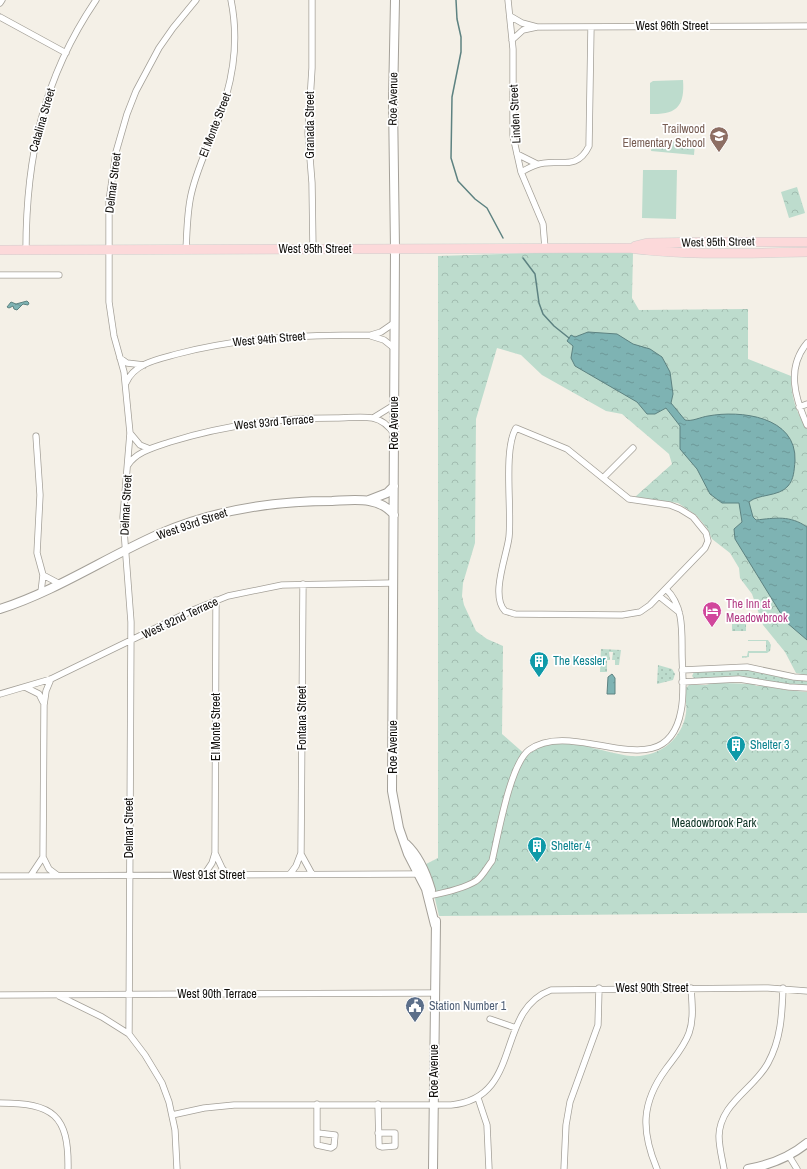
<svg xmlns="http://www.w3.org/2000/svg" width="807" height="1169" font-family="'Archivo Narrow',sans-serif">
<defs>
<pattern id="grass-dots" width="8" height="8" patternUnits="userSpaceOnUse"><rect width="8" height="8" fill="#bddccd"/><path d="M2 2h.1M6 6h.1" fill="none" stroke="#a1bcaf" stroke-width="1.8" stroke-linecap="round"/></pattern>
<pattern id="forest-crowns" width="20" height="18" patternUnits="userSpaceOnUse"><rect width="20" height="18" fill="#bddccd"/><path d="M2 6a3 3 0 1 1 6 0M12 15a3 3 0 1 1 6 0" fill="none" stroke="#a1bcaf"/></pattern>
<pattern id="water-ripples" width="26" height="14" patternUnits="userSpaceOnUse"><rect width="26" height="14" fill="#7eb3b3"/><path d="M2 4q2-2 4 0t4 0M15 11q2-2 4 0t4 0" fill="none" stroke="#6c9999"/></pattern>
</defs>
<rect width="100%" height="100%" fill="#f4f0e7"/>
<path fill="url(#grass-dots)" d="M732,624H746V631H732Z
M748,640H768L771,645L770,651L767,653H749V657L742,658V656H747L748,651H766V641H748Z
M601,649L621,650L619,665H615V660H612L613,652H609L610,660H607V672H600Z
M658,665L672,669L675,674L673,680L657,684Z
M746,669L807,680V685H795L737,676L695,679L692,676L694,672Z"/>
<path fill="url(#forest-crowns)" d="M653,139L695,143L694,155L651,151Z
M797,187L805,213L789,218L781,192Z
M534,253H633L632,298L639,310L748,309V359L791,376C791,397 796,412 807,429V675L796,673L785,652L763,625L752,594L740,578L739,568L730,553L712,539L707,528L696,515L678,503L635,497L672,464L669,454L622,414L606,411L542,375L521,355L497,348L476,419L475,543L463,583L462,596L464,605L476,631L487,639L503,646L502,734L527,756C546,739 568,743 590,746L592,748C605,750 618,755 631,756C658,758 682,740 686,713C687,704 685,697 685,689L689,685H706L720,681L724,683L754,684L756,686H764L786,690L807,692V913L439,916L432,886L424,865L438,858V256Z"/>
<path fill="#bddccd" d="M683,80C685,106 677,115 650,114V83L653,81Z
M643,170H677L676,219L642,218Z"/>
<path fill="url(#water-ripples)" stroke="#5d8281" d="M27,301L29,303L28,305L23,304L17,310L14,309L13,306L9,308L7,307L11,302L16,304Z
M588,332L617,334L633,344L650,349L662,357L670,372L673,394L671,403L685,420C691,422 701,417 708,416C740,410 797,416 795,461C794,471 794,479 788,486C779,497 757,494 749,502L753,517L756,520C775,518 790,515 807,527V640L786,622L735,539L734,529L742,522L739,503H722L710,494L697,469L680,449V426L666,408L655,414H647L637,402L575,366L571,358L573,346L567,341L571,335L575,337Z
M612,674L615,678V694H607L608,677Z"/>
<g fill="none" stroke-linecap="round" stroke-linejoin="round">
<path stroke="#5d8281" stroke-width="1.5" d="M456,0L457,19L461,37V52L452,97L451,158L458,181L475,199L487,208L503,238
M523,258L535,274L539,303L543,314L554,326L569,338"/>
<g stroke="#a4a098" stroke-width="7">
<path id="street" d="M312,0V68L308,133L312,183L313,249
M508,0L513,49V136L521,172L543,224L545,248
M0,3L2,0
M510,16L522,23L537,27
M0,17L66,53
M512,40L523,30L537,27L807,26
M517,154L537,164
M521,172C526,170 531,166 536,165C557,157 576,173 589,146L591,27
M26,250C26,157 43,78 96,0
M186,250C187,231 187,213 191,195C196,172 206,150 215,129C232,86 240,45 231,0
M0,275H59
M371,336L384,340L394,348
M807,343C786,368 795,398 807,425
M120,358L127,363L144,365
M126,383C134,363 159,359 177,354C241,337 305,335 371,335L381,332L394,323
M799,407L807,404
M373,418L394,405
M516,428L567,449L629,499L670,505L680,509L693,517L706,533L708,541L705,548L650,605L640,612L622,615L515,614L505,611C490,596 507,555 509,537C512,509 503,450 516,428Z
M130,433L140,445L150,449
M36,436L40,495L37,553L43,575L41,592
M128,465C137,451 156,447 170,442C224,425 279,418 336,418C348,418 361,416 373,418C382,420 389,426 394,434
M603,478L633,448
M43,575L60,584
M659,596L679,612
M682,670L747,667L794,677L807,678
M51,679L46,691L44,705L43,857L49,869L57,875
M682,682L739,679L789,687L807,688
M25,687L39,694L43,702
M0,694L51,679L193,610L228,596L282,585L393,583
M215,853L222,868L228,875
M301,854L312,874
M290,874L296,866L301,853L303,584
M31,875L43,857
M204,875L212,863L215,853L216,600
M0,876L418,874
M428,896C444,893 463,889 476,881C483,876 487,867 492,861C498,836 510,764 529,750C575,716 666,792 681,711C685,692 682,670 682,651C682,629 683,605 666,589
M0,995L434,993
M59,996L102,1017L129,1034L145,1055L162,1083L169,1102L175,1130L177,1169
M490,1019L516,1028
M129,1034L131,622L123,517L130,433L124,372L114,336L109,302V201L116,152L127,114L136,91L159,48L173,28L196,0
M478,1098L487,1125L489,1169
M0,1103C53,1103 69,1115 68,1169
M317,1104V1145L331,1148L334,1146L335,1135L318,1133
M378,1104L379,1146L382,1147L395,1146V1133H378
M172,1115L204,1108L234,1105H451C524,1098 494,1011 551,990L768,988L807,991
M789,1156L797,1169
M564,1169L566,1125L570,1102L598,1025L599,988
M657,1169C641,1131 641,1103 666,1069C674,1058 684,1047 689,1033C694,1019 692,1003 691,988
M724,1169C722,1158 719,1147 719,1136C720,1103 754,1089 768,1063C781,1039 782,1015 783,988"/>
</g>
<g stroke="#a4a098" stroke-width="10">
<path id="secondary" d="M395,0L393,101L395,249L392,791L399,828L408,854L426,889L435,925
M369,500L387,493L394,486
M0,609C56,591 105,558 159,534C214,510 272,501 332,501C354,500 379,496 394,515
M406,844C419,856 426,873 431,890
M433,1169L436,921
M748,1169C769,1165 790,1157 807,1143"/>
</g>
<g stroke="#cfcfce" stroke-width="10">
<path id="primary" d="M635,246L647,243L711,242H807
M0,250L629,248C688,256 748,253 807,252"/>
</g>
<use href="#street" stroke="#fff" stroke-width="5.5"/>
<use href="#secondary" stroke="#fff" stroke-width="8"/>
<use href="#primary" stroke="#fcd9da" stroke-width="9"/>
</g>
<defs>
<g id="school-pin" transform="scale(1)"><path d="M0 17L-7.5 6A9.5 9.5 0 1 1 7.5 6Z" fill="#8d6e63" stroke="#fff"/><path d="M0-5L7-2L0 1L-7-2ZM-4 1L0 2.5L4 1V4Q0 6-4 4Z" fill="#fff"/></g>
<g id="hotel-pin" transform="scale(1)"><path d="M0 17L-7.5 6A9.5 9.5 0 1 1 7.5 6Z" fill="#d1479c" stroke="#fff"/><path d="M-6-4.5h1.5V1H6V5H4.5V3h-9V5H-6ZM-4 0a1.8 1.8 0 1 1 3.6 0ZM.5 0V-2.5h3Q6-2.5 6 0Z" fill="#fff"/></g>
<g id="building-pin" transform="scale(1)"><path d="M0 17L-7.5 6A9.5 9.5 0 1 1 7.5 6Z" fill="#0f9aa8" stroke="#fff"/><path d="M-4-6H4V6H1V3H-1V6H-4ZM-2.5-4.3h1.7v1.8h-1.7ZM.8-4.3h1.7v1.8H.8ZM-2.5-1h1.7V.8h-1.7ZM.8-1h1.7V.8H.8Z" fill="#fff"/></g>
<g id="civic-pin" transform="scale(1)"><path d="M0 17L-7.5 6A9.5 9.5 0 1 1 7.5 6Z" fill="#5c6f8a" stroke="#fff"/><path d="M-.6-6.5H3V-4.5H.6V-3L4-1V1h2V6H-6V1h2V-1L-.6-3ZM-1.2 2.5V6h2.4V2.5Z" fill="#fff"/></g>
</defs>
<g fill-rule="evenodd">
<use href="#school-pin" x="719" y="136"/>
<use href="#hotel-pin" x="712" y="611"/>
<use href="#building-pin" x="539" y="661"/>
<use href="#building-pin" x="736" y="745"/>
<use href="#building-pin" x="537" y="846"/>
<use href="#civic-pin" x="415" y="1006"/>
</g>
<g text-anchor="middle" stroke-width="3.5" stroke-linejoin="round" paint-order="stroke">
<g font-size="12" fill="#100e0b" stroke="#fff">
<text x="672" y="30">West 96th Street</text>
<text transform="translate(393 99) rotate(-89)" y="4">Roe Avenue</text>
<text transform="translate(515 114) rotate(-93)" y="4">Linden Street</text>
<text transform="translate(42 120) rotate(-74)" y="4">Catalina Street</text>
<text transform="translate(215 125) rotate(-69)" y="4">El Monte Street</text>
<text transform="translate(310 125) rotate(-90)" y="4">Granada Street</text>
<text transform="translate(113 183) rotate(-83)" y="4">Delmar Street</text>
<text transform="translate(718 242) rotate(-1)" y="4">West 95th Street</text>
<text x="315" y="253">West 95th Street</text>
<text transform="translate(269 339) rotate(-5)" y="4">West 94th Street</text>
<text transform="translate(274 422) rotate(-5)" y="4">West 93rd Terrace</text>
<text transform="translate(394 423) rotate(-90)" y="4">Roe Avenue</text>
<text transform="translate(126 505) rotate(-87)" y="4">Delmar Street</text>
<text transform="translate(192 524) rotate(-19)" y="4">West 93rd Street</text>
<text transform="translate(180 618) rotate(-25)" y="4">West 92nd Terrace</text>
<text transform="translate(302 718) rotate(-90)" y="4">Fontana Street</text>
<text transform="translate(216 727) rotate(-90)" y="4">El Monte Street</text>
<text transform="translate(393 747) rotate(-90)" y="4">Roe Avenue</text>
<text transform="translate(129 828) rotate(-90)" y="4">Delmar Street</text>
<text x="209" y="879">West 91st Street</text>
<text x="652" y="992">West 90th Street</text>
<text x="217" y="998">West 90th Terrace</text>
<text transform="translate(434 1071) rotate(-90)" y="4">Roe Avenue</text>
</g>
<g font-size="12" fill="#785e54" stroke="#fff" text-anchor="end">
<text x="705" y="133">Trailwood<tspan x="705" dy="14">Elementary School</tspan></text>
</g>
<g font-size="12" fill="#b23c85" stroke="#fff" text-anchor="start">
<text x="726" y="608">The Inn at<tspan x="726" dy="14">Meadowbrook</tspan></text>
</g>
<g font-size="12" fill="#0d838f" stroke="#fff" text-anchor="start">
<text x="553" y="665">The Kessler</text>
<text x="750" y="749">Shelter 3</text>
<text x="551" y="850">Shelter 4</text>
</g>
<g font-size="12" fill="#0c3223" stroke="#fff">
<text x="714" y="827">Meadowbrook Park</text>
</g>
<g font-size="12" fill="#4e5e75" stroke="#fff" text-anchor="start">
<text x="429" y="1010">Station Number 1</text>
</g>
</g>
</svg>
